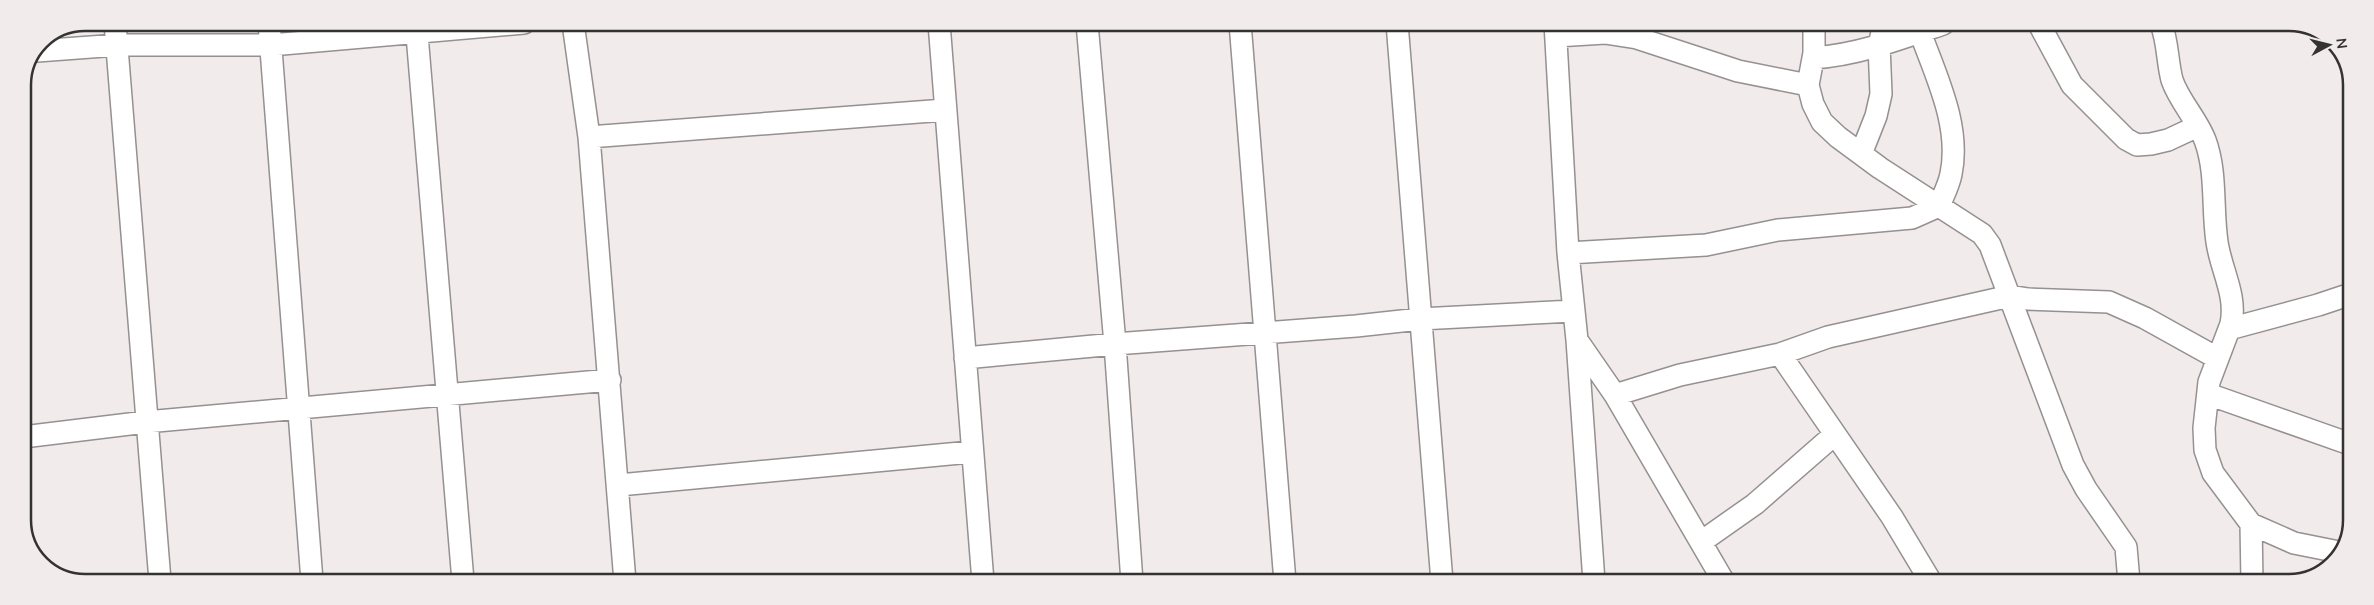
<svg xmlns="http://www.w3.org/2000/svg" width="2374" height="605" font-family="Mulish,sans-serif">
<rect width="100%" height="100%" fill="#f1ebeb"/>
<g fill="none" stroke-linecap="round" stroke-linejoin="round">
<g stroke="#969090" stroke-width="24">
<path id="minor" d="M115,23L160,581
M269,23L312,581
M416,23L463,581
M573,23L589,137L625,582
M939,23L983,582
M1087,23L1115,344L1132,582
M1240,23L1285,582
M1397,23L1442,582
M1555,23L1568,253L1577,340L1594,582
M1814,23V53L1808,85L1813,104L1822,122L1838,137L1880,168L1982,234L1990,245L2073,465L2086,489L2126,547L2129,582
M2039,24L2072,85L2126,139L2137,145L2151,144L2168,140L2198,126
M2161,24C2168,41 2167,61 2172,80C2179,101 2197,119 2205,140C2217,172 2212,209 2217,242C2221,270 2237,295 2231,324L2209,382L2204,428L2205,450L2213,473L2251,524L2294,543L2339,552
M1556,36L1605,33L1637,38L1738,71L1808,85
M37,51L118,45H271L524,23
M1813,58C1858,55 1900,39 1943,24
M589,137L945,110
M1861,154L1876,116L1881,94L1879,45L1884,24
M1568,253L1706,245L1778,230L1912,218L1939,206C1943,196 1949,185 1951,174C1961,126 1936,76 1920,32
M2229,329L2318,305L2351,294
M1577,340L1615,395L1724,582
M1780,354L1892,517L1931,582
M965,358L1115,344L1356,326L1420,319L1573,311
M2208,394L2350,444
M1615,395L1680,375L1780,354L1828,337L2010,296L2028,299L2109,302L2145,318L2217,358
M23,437L146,422L610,380
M619,485L971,452
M2251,524L2252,582
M1701,542L1755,504L1834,435"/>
</g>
<use href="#minor" stroke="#fff" stroke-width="21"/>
</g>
<path d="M0 0H2374V605H0ZM85 31H2289A54 54 0 0 1 2343 85V520A54 54 0 0 1 2289 574H85A54 54 0 0 1 31 520V85A54 54 0 0 1 85 31Z" fill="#f1ebeb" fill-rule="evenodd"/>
<path fill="none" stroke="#353232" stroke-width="2.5" d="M85 31H2289A54 54 0 0 1 2343 85V520A54 54 0 0 1 2289 574H85A54 54 0 0 1 31 520V85A54 54 0 0 1 85 31Z"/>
<g transform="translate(2329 45) rotate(83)" stroke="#f1ebeb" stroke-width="4" paint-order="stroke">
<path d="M0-4L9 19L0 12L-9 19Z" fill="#353232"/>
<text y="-8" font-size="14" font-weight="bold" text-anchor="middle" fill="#353232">N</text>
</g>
</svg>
